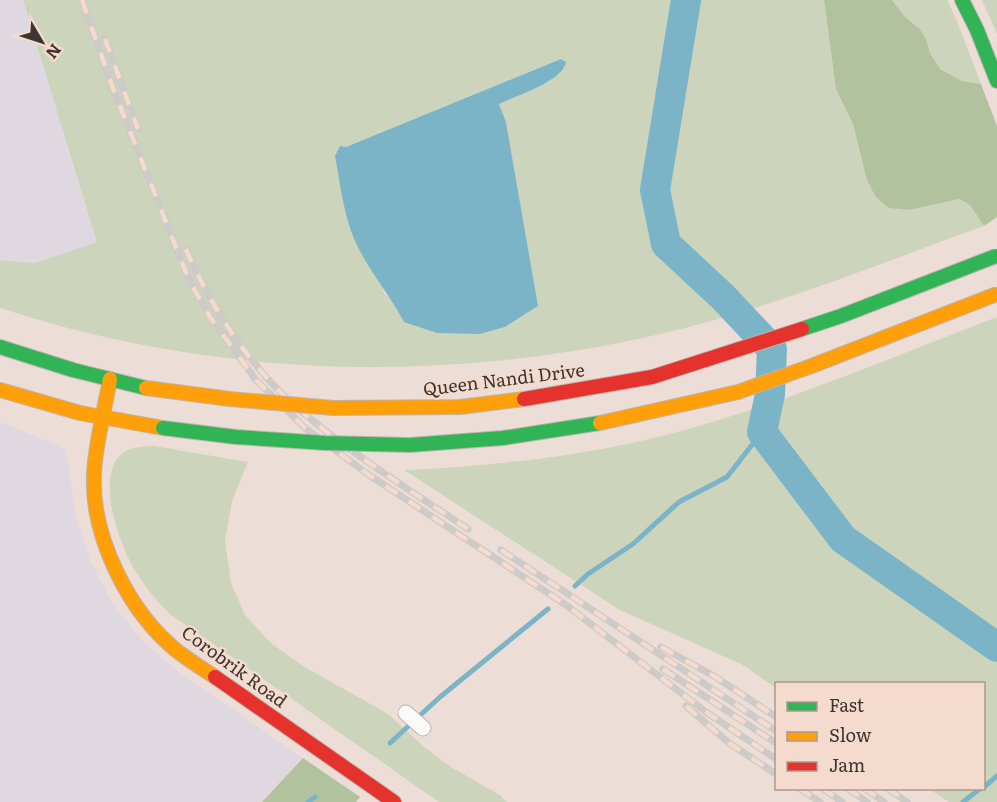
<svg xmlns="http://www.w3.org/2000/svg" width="997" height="802" font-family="Literata,serif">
<rect width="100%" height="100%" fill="#ecded6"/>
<path fill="#e0d8e1" d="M0,0H23L97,242L35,263L0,260Z
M0,422L53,443L64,450L68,460L76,517L91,562L113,604L142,640L176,670L303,758L262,802H0Z"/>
<path fill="#ccd4bc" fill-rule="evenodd" d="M23,0H824L836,89L853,124L867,179L875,196L909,210L959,199L970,205L984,226C884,262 784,303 681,329C457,385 220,380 0,308V260L35,263L97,242ZM561,59L566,62L550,81L499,104L506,122L538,306L505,327L480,334L404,322L393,301L384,293L340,147H346Z
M892,0H947L957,21L981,84L962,81L940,69L930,53L926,39L920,29L905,17Z
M982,0H997V34Z
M997,317V802H949L929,789L984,788V684H776V688L743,665L620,610L404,470C491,466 577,457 662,436C777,407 887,359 997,317Z
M154,446L248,462L232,501L225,540L231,583L245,615L272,644L303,666L388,714L423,746L451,767L500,795L507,802H439L170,614C156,600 143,585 133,567C119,542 94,474 123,453C132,446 143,447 154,446Z"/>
<path fill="#b2c29e" d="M824,0H892L905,17L920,29L926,39L930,53L940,69L962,81L981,84L997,126V217L984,226L970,205L959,199L909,210L889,208L875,196L867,180L853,124L836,89Z
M303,758L360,797L356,802H262Z"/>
<path fill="#7bb4c7" d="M561,59L566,62C562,82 517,95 499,104L506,122L538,306L505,327L480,334L437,333L404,322C391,297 373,276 360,251C344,222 341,187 335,156L340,146L346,147Z"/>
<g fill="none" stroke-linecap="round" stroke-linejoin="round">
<path stroke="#7bb4c7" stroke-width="5" d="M575,586L588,574L633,544L679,502L727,477L762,432
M390,743L440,697L548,609
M984,787L997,776
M308,802L315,797
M963,802L981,788"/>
<path stroke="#7bb4c7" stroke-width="30" d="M686,0L655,190L666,244L723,297L772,349L770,394L762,432L843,539L997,647"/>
<g stroke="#beb4ad" stroke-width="17">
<path id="street" d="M406,713L423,728"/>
</g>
<g stroke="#beb4ad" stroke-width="16">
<path id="fast" d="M962,0L977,30L997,81
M0,347L73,370L146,388"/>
</g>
<g stroke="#beb4ad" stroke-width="16">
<path id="slow" d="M110,379C105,408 95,445 94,474C91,537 129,612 177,651C189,660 203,669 215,677
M0,390L80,413L163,428"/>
</g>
<g stroke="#beb4ad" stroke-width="16">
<path id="jam" d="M215,677L394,802"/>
</g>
<use href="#street" stroke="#fcfaf9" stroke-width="15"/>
<use href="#fast" stroke="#30b455" stroke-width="14"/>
<use href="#slow" stroke="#ff9f0a" stroke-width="14"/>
<use href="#jam" stroke="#e5322d" stroke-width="14"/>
<g stroke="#cdcac8" stroke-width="7">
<path id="rail" d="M82,0L114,91L189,280L210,317L256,380L305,428L369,475L566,605L706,712L776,759
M105,39L138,129
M186,249C211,308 252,370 301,411C353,455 411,491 468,529
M501,550L776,731
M661,647L714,676L776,717
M663,669L776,743
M686,706L729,743L776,774
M799,788L820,802
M822,788L842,802
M847,788L867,802
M864,788L884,802
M887,788L907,802"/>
</g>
<use href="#rail" stroke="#f4dbce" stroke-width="4.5" stroke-dasharray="14" stroke-linecap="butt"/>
<g stroke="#beb4ad" stroke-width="16" stroke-linecap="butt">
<path id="fast-bridge" d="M802,329L841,316L996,256
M163,428L236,437L325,443L410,445L503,438L600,423"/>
</g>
<g stroke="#beb4ad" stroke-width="16" stroke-linecap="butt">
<path id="slow-bridge" d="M146,388L230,399L333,408L460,407L524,399
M600,423L738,392L809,367L997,294"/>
</g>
<g stroke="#beb4ad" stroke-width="16" stroke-linecap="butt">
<path id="jam-bridge" d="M524,399L652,377L802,329"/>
</g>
<use href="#fast-bridge" stroke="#30b455" stroke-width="14"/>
<use href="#slow-bridge" stroke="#ff9f0a" stroke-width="14"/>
<use href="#jam-bridge" stroke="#e5322d" stroke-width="14"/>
</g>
<g text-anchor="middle" stroke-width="4.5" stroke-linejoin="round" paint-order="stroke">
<g font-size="18" fill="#3f3530" stroke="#f4dbce">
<text transform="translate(504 380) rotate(-7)" y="6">Queen Nandi Drive</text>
<text transform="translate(234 667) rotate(36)" y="6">Corobrik Road</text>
</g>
</g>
<rect x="775" y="682" width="210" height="108" fill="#f4dbce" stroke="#ac998f" stroke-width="1.5"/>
<rect x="787" y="702" width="30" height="9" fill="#30b455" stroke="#ac998f" stroke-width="1.5"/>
<text x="829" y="712" font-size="18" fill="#3f3530">Fast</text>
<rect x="787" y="732" width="30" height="9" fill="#ff9f0a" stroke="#ac998f" stroke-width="1.5"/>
<text x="829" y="742" font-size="18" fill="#3f3530">Slow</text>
<rect x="787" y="762" width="30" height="9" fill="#e5322d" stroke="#ac998f" stroke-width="1.5"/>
<text x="829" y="772" font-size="18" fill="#3f3530">Jam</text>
<g transform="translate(42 42) rotate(129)" stroke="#f4dbce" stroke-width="4.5" paint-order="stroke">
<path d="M0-4.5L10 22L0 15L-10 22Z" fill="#3f3530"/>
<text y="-9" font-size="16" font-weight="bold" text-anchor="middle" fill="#3f3530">N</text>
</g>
</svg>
